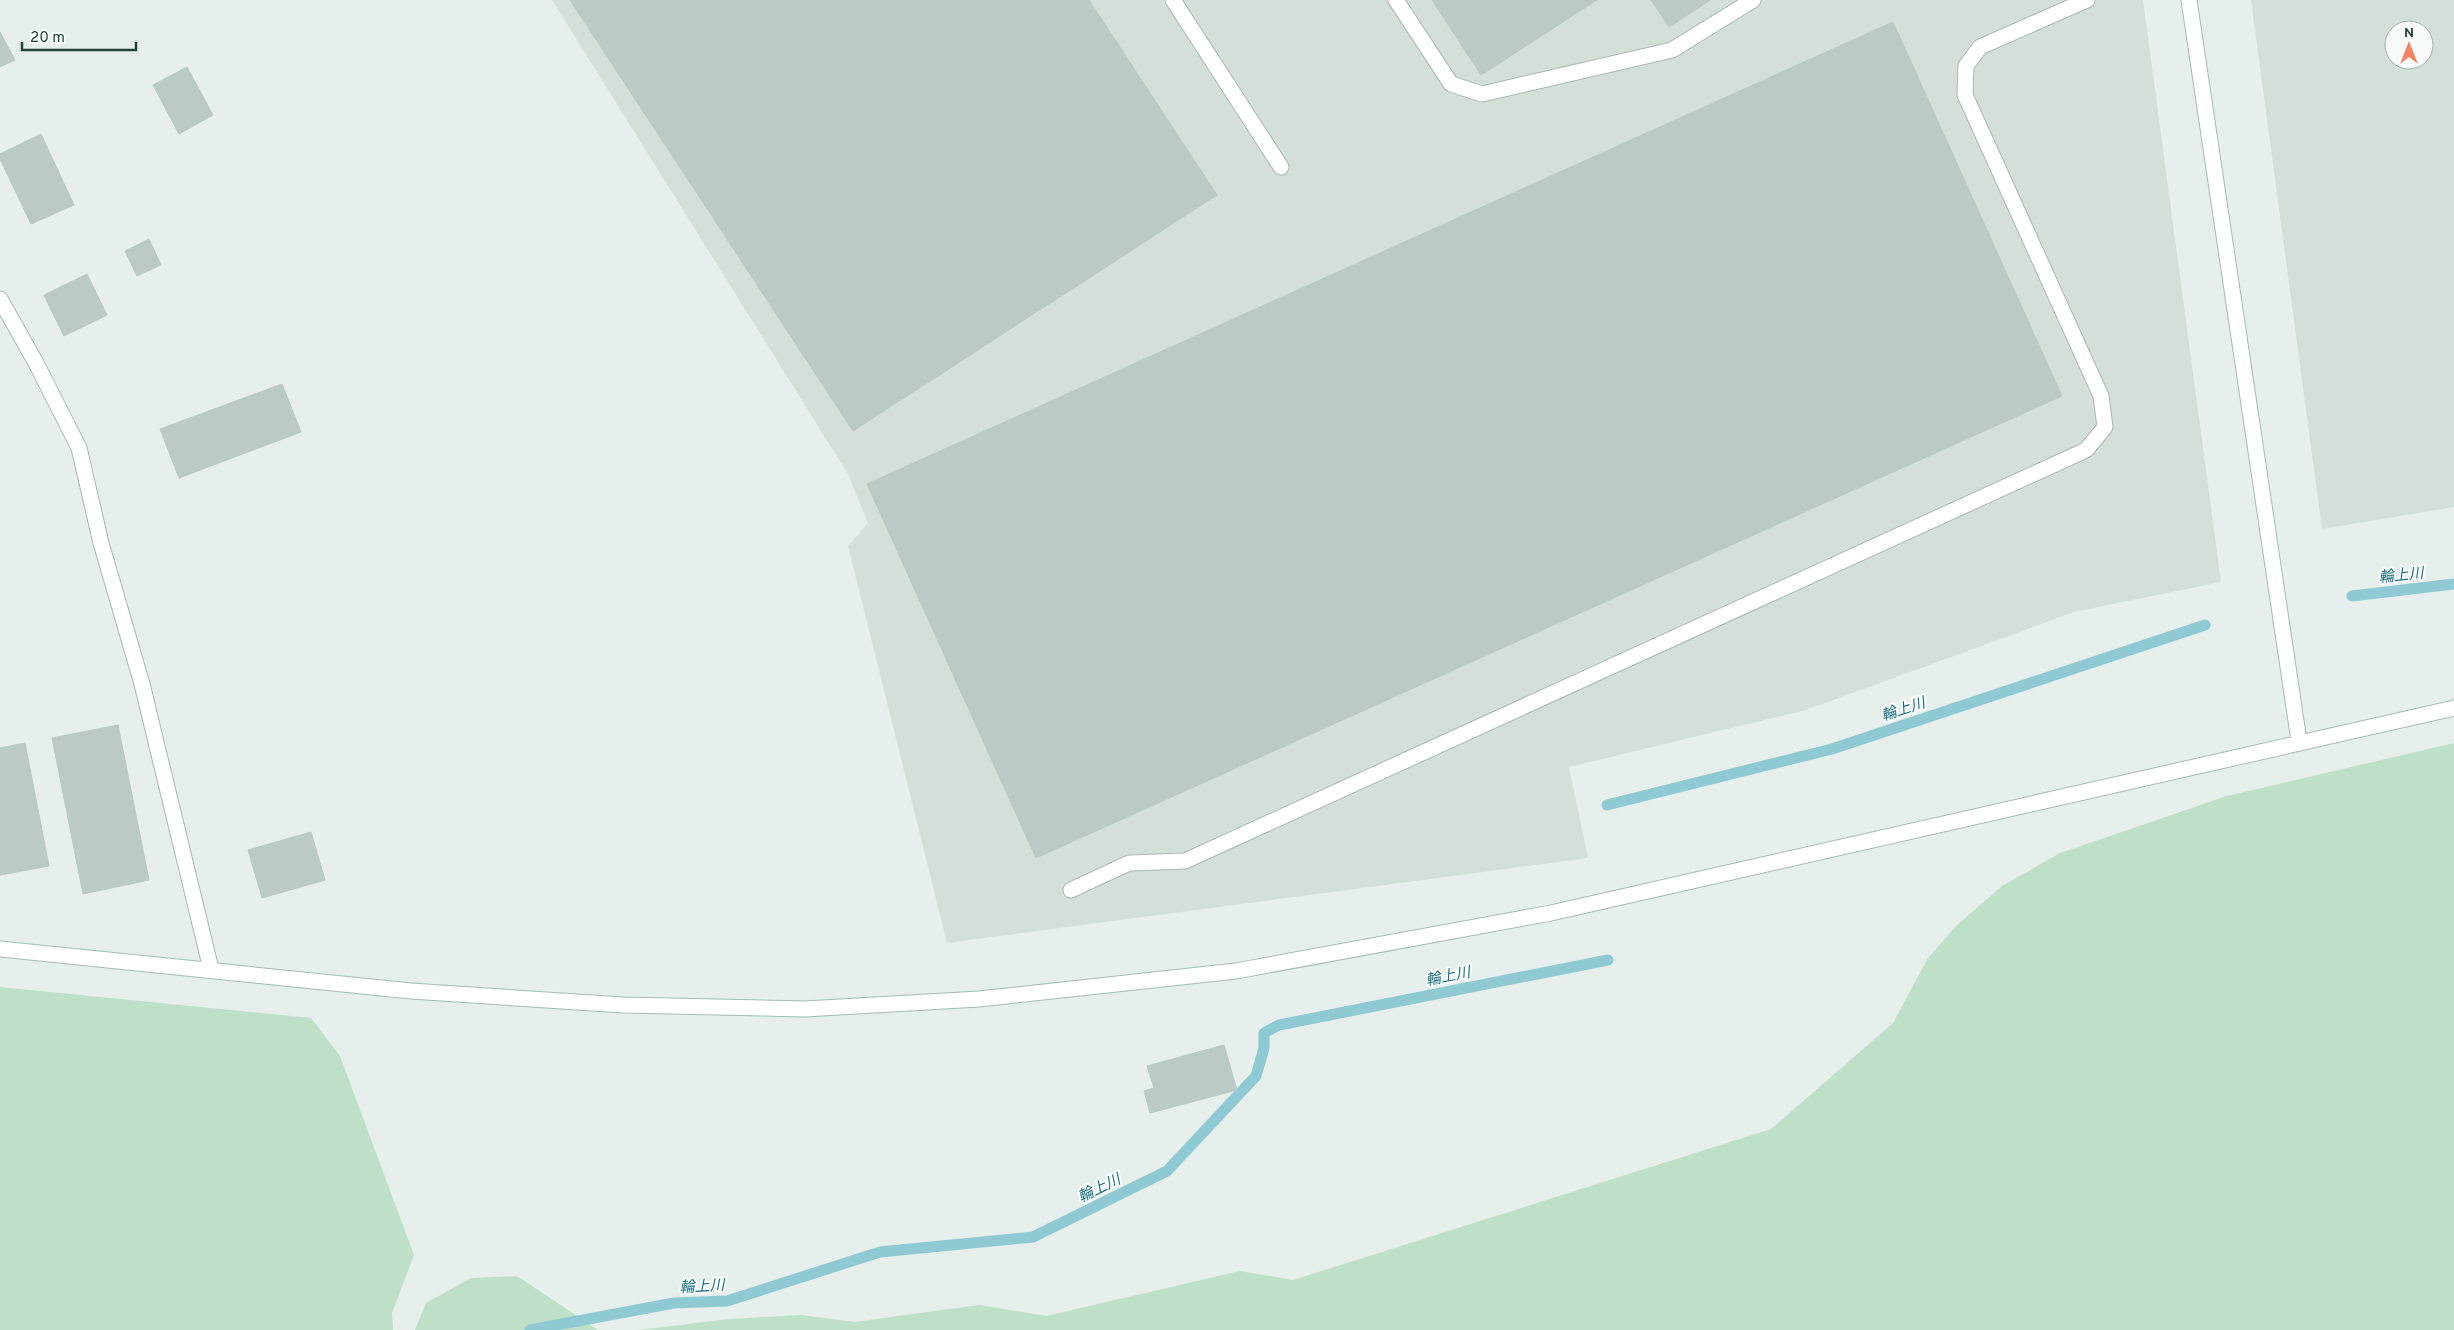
<svg xmlns="http://www.w3.org/2000/svg" width="2454" height="1330" font-family="Overpass,'Noto Sans JP',sans-serif">
<rect width="100%" height="100%" fill="#e6efeb"/>
<path fill="#d4dfda" fill-rule="evenodd" d="M552,0H2143L2221,582L2074,612L1806,710L1569,767L1588,858L947,943L848,546L868,523L848,474Z
M2251,0H2454V507L2322,529ZM2394,30H2424V60H2394Z"/>
<path fill="#bfe0c8" d="M2454,743V1330H639L729,1319L802,1315L854,1322L979,1305L1046,1316L1240,1271L1293,1280L1771,1129L1893,1023L1928,958L1957,925L2002,886L2060,853L2227,796Z
M0,987L311,1018L340,1056L414,1255L392,1313L393,1330H0Z
M517,1276L598,1330H415L426,1303L471,1278Z"/>
<g fill="none" stroke-linecap="round" stroke-linejoin="round">
<path stroke="#8ec9d4" stroke-width="11" d="M2352,596L2454,584
M1607,805L1832,749L2205,625
M530,1330L674,1303L727,1301L880,1252L1033,1237L1167,1171L1256,1076L1264,1048V1033L1279,1025L1608,960"/>
</g>
<path fill="#bbcac4" stroke="#b8c9c2" d="M570,0H1089L1217,195L853,431Z
M1432,0H1597L1481,75Z
M1651,0H1710L1669,27Z
M1893,22L2062,396L1036,858L867,484Z
M0,32L15,60L0,67Z
M187,67L213,115L179,134L153,85Z
M41,134L74,205L31,224L0,159V154Z
M149,239L161,265L137,276L125,251Z
M87,274L107,315L64,336L44,295Z
M282,384L301,432L179,478L160,429Z
M118,725L149,880L83,894L52,738Z
M25,743L49,866L0,875V748Z
M311,832L325,880L262,898L248,850Z
M1224,1045L1237,1090L1150,1113L1144,1091L1154,1088L1147,1066Z"/>
<g fill="none" stroke-linecap="round" stroke-linejoin="round">
<g stroke="#a8b8b2" stroke-width="17">
<path id="lane" d="M1173,0L1281,167
M1396,0L1451,84L1482,94L1672,50L1753,0
M1071,890L1129,863L1185,861L2086,450L2105,427L2101,396L1965,95L1966,66L1980,47L2087,0"/>
</g>
<g stroke="#a8b8b2" stroke-width="17">
<path id="street" d="M0,299L36,363L79,448L101,543L142,684L211,969"/>
</g>
<g stroke="#a4bbb3" stroke-width="17">
<path id="secondary" d="M2189,0L2299,741
M0,949L411,991L623,1005L805,1009L979,999L1236,971L1551,913L2454,708"/>
</g>
<use href="#lane" stroke="#fff" stroke-width="15"/>
<use href="#street" stroke="#fff" stroke-width="15"/>
<use href="#secondary" stroke="#fff" stroke-width="15"/>
</g>
<g text-anchor="middle" stroke-width="4.5" stroke-linejoin="round" paint-order="stroke">
<g font-size="15" font-style="italic" fill="#1c6f80" stroke="#f7fbf9">
<text transform="translate(2401 575) rotate(-6)" y="5">輪上川</text>
<text transform="translate(1903 709) rotate(-18)" y="5">輪上川</text>
<text transform="translate(1448 976) rotate(-11)" y="5">輪上川</text>
<text transform="translate(1099 1188) rotate(-26)" y="5">輪上川</text>
<text transform="translate(702 1286) rotate(-3)" y="5">輪上川</text>
</g>
</g>
<g transform="translate(2409 45)"><circle r="24" fill="#f7fbf9" stroke="#a3b1ad"/>
<path d="M0-4L9 19L0 12L-9 19Z" fill="#f4845f"/>
<text y="-8" font-size="14" font-weight="bold" text-anchor="middle" fill="#24423a">N</text>
</g>
<path d="M22 42v8h114v-8" fill="none" stroke="#24423a" stroke-width="2.5"/>
<text x="30" y="42" font-size="15" fill="#24423a" stroke="#f7fbf9" stroke-width="4" paint-order="stroke">20 m</text>
</svg>
